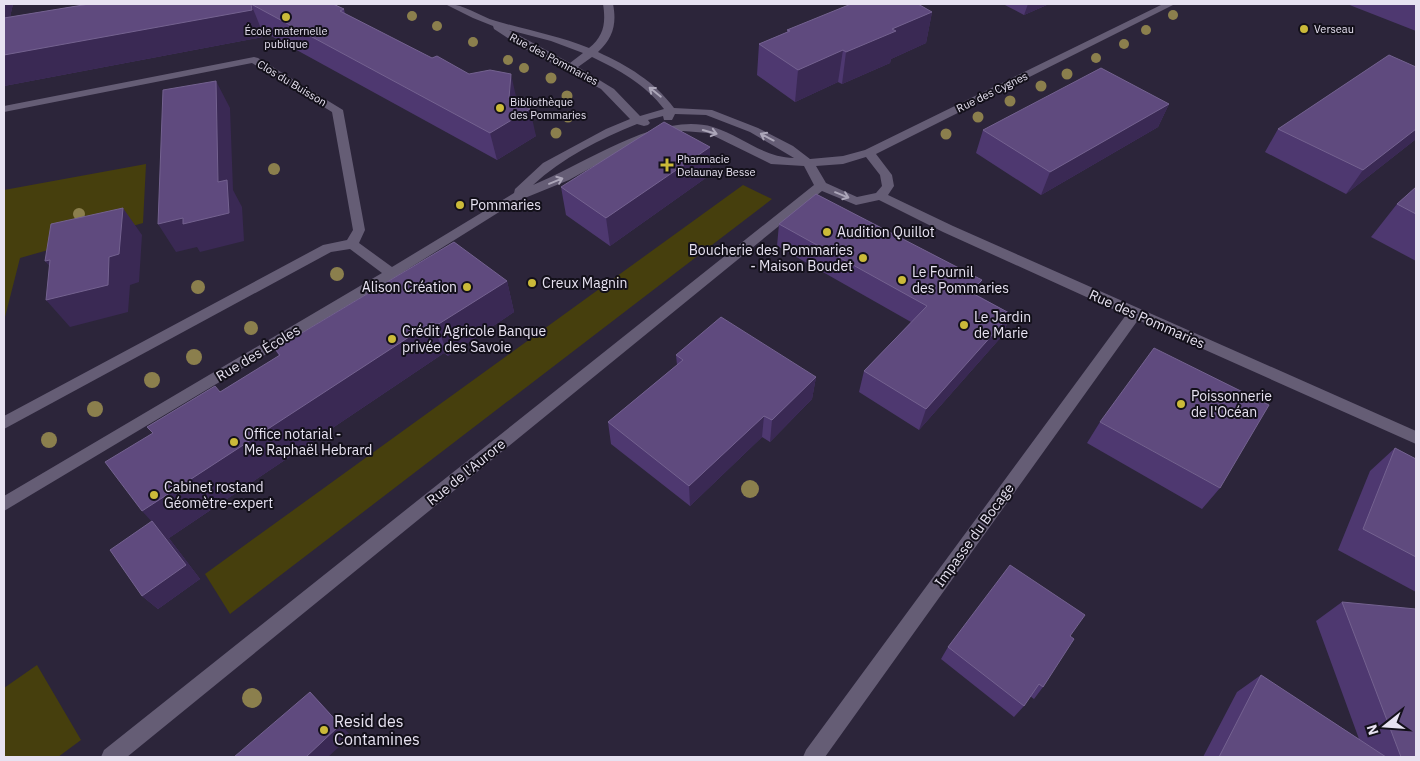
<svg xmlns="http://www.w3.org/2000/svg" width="1420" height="761" font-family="'IBM Plex Sans',sans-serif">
<rect width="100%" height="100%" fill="#2c253a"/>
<path fill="#463f0d" d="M146,164L143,223L20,258L4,321V190Z
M743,185L772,199L230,614L205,574Z
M37,665L81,740L58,757H4V688Z"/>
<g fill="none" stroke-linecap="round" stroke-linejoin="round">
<path fill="#655d75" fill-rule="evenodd" d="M445,4C464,3 478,16 496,21C527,30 559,36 589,48C604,36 606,23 603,4H613C617,24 613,38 598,52C628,66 654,81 674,108L712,110L758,128L793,146L810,159L843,156L865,150L1163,4H1175L876,154L892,175L894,186L888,195L953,226L1416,431V444L1138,320L825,757H803L806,750L1126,315L943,232L879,200L856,205L822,191L127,757H101L104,750L814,185L804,166L771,164L708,133L683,131L664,135L630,146L569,180L515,202L397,276L4,511V496L382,273L350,249L331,252L4,429V416L323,245L347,240L353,230L332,112L252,63L4,112V106L254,57L258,58L343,110L365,230L359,243L392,267L514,193L515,189L543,163L606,129L630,119L601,89L520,46L494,29L493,26L473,18ZM509,30L551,41L583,53L570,63ZM592,57C619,70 645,84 664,109L640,116L614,89L578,67ZM675,114L706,115L750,132L794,158C762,157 742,136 713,127C657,111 584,165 533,185C562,158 600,139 637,124L644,126L648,125L650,123L648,120L663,116L664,120H672ZM866,157L880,175L882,186L876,193L857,197L826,183L816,166L843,164Z"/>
</g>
<g fill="#8b7f4d">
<circle cx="1173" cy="15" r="5"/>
<circle cx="412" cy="16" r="5"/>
<circle cx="437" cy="26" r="5"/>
<circle cx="1146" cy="30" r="5"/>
<circle cx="473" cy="42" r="5"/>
<circle cx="1124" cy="44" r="5"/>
<circle cx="1096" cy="58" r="5"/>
<circle cx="508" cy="60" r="5"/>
<circle cx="524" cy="68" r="5"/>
<circle cx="1067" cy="74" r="5.5"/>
<circle cx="551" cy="78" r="5.5"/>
<circle cx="1041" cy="86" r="5.5"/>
<circle cx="567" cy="96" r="5.5"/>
<circle cx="1010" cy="101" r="5.5"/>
<circle cx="568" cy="117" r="5.5"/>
<circle cx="978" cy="117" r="5.5"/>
<circle cx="556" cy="133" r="5.5"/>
<circle cx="946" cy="134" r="5.5"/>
<circle cx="274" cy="169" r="6"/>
<circle cx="79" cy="214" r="6"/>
<circle cx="337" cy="274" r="7"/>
<circle cx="198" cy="287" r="7"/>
<circle cx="251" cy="328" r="7"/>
<circle cx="194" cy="357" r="8"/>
<circle cx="152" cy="380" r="8"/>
<circle cx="95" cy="409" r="8"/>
<circle cx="49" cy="440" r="8"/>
<circle cx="750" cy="489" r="9"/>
<circle cx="252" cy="698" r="10"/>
</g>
<path fill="#4e3870" d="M4,4H13L10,17L89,4H333L344,9L345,14L517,102L536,136L497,160L262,31L263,37L4,86Z
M1003,4H1049L1024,15Z
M1347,4H1416V31Z
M932,12L926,43L891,59L890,63L842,84L838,82L795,102L757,75L759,44L787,32V30Z
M1169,104L1158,127L1041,195L976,153L983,130Z
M1278,129L1416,139L1346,194L1265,152Z
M710,175L610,246L566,215L561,187Z
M1416,187V261L1371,237L1397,204Z
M779,224L977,295L1011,314L1002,336L919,430L859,392L864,371L911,322L777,246Z
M507,281L514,312L448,356L444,353L169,538L168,537L200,579L158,609L142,596L151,521L153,433L279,356L275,349Z
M676,355L816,377L812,399L770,442L762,437L690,506L611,444L608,422L677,365Z
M1100,422L1220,488L1202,509L1087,443Z
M1395,448L1416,459V592L1338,550L1370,471Z
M1342,602L1416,757H1203L1237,692L1261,675L1359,739L1316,621Z
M1070,636L1043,687L1034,699L1030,696L1024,706L1014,717L941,659L948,647Z"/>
<path fill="#3a2954" d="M4,4H13L4,44Z
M251,4L262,31L263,37L4,86V55Z
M1028,4H1049L1024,15Z
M932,12L926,43L891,59L890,63L842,84L846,52L892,29Z
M843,50L838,82L795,102L798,70Z
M511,74L517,101L516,118L530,109L536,136L497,160L490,133L509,98Z
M216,81L230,108L233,190L242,207L244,241L200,252L197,247L176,252L158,224L218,182Z
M1169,104L1158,127L1041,195L1050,172Z
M1416,129V139L1346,194L1363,170Z
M710,147V175L610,246L606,218Z
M123,208L142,235L139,282L130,285L128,312L70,327L46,300L109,257Z
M50,260L68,288L45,261Z
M982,280L974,302L970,292Z
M507,281L514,312L448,356L437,325Z
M1011,314L1002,336L919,430L926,409Z
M432,322L444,353L169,538L168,537L200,579L158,609L142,596L153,523L142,511Z
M816,377L812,399L770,442L772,420Z
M764,416L762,437L690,506L689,486Z
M310,692L321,703L351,736L328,757H306Z"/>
<path fill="#5f4a7e" stroke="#746290" d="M89,4H333L344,9L340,11L432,58L437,56L469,74L490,70L511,74L509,98L530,109L490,133L251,4L252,10L4,55V18Z
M851,4H918L932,12L892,29L896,31L846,52L843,50L798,70L759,44L790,31L787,30Z
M1389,55L1416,67V129L1363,170L1278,129Z
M1101,68L1169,104L1050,172L983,130Z
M216,81L218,182L227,180L229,213L183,224V218L158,224L163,90Z
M664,122L710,147L606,218L561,187Z
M1416,187V214L1397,204Z
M816,194L982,280L970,292L1011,314L926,409L864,371L927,306L779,224Z
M123,208L119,254L109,257L108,285L46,300L50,260L45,261L51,224Z
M454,242L507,281L437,325L432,322L142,511L105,462L153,433L147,427L215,386L220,392L280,355L275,349Z
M721,317L816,377L772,420L764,416L689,486L608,422L683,360L676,355Z
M1154,348L1269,405L1220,488L1100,422Z
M1395,448L1416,459V557L1363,529Z
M152,521L186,565L142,596L110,550Z
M1010,565L1085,615L1070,636L1074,639L1043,687L1039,684L1024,706L948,647Z
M1342,602L1416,609V757H1401Z
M1261,675L1386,757H1219Z
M310,692L340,725L306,757H234Z"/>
<defs><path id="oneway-shaft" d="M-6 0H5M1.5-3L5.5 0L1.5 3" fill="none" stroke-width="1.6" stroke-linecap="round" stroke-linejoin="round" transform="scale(1.25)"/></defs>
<g stroke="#aca6b9">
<use href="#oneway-shaft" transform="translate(655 92) rotate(-141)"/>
<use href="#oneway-shaft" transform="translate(710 132) rotate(16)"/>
<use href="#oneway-shaft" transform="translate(767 137) rotate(-152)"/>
<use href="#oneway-shaft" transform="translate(556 181) rotate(-22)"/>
<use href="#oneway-shaft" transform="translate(842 195) rotate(22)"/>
</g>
<g fill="#cbba39" stroke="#13101a" stroke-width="2">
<circle cx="286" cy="17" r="5"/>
<circle cx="1304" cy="29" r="5"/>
<circle cx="500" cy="108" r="5"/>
<path d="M664.5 157.5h5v5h5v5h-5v5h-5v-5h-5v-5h5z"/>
<circle cx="460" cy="205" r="5"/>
<circle cx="827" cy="232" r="5"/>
<circle cx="863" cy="258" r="5"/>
<circle cx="902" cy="280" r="5"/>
<circle cx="532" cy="283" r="5"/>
<circle cx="467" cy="287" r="5"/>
<circle cx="964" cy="325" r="5"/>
<circle cx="392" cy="339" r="5"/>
<circle cx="1181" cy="404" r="5"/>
<circle cx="234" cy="442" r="5"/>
<circle cx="154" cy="495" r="5"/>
<circle cx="324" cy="730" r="5"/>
</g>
<g text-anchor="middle" stroke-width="4" stroke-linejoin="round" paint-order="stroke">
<g font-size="11" fill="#e7e2f1" stroke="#13101a" text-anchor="start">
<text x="1314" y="33">Verseau</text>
<text x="286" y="35" text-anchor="middle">École maternelle<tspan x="286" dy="13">publique</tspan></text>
<text x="510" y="106">Bibliothèque<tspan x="510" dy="13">des Pommaries</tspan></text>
<text x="677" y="163">Pharmacie<tspan x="677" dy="13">Delaunay Besse</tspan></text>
</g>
<g font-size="11" fill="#e7e2f1" stroke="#13101a">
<text transform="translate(554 59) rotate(28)" y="4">Rue des Pommaries</text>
<text transform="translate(292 83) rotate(31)" y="4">Clos du Buisson</text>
<text transform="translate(992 92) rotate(-26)" y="4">Rue des Cygnes</text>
</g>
<g font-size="14" fill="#e7e2f1" stroke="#13101a" text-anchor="start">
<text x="470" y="210">Pommaries</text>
<text x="837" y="237">Audition Quillot</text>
<text x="853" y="255" text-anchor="end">Boucherie des Pommaries<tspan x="853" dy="16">- Maison Boudet</tspan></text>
<text x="912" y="277">Le Fournil<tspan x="912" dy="16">des Pommaries</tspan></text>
<text x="542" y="288">Creux Magnin</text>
<text x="457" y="292" text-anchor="end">Alison Création</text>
<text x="974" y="322">Le Jardin<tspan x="974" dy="16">de Marie</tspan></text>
<text x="402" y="336">Crédit Agricole Banque<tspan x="402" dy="16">privée des Savoie</tspan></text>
<text x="1191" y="401">Poissonnerie<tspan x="1191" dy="16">de l'Océan</tspan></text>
<text x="244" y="439">Office notarial -<tspan x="244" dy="16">Me Raphaël Hebrard</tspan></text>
<text x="164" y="492">Cabinet rostand<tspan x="164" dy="16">Géomètre-expert</tspan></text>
</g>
<g font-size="14" fill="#e7e2f1" stroke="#13101a">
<text transform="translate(1147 319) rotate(24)" y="5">Rue des Pommaries</text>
<text transform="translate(258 353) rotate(-31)" y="5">Rue des Écoles</text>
<text transform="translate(466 472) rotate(-39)" y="5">Rue de l'Aurore</text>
<text transform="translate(974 535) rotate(-54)" y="5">Impasse du Bocage</text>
</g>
<g font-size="16" fill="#e7e2f1" stroke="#13101a" text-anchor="start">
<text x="334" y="727">Resid des<tspan x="334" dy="18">Contamines</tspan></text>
</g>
</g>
<rect width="1420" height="761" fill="none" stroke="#e7e2f1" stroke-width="10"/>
<g transform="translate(1385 726) rotate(253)" stroke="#13101a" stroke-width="4" paint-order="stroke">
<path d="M0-4L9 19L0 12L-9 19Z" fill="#e7e2f1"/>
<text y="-8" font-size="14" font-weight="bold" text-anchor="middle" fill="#e7e2f1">N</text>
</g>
</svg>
